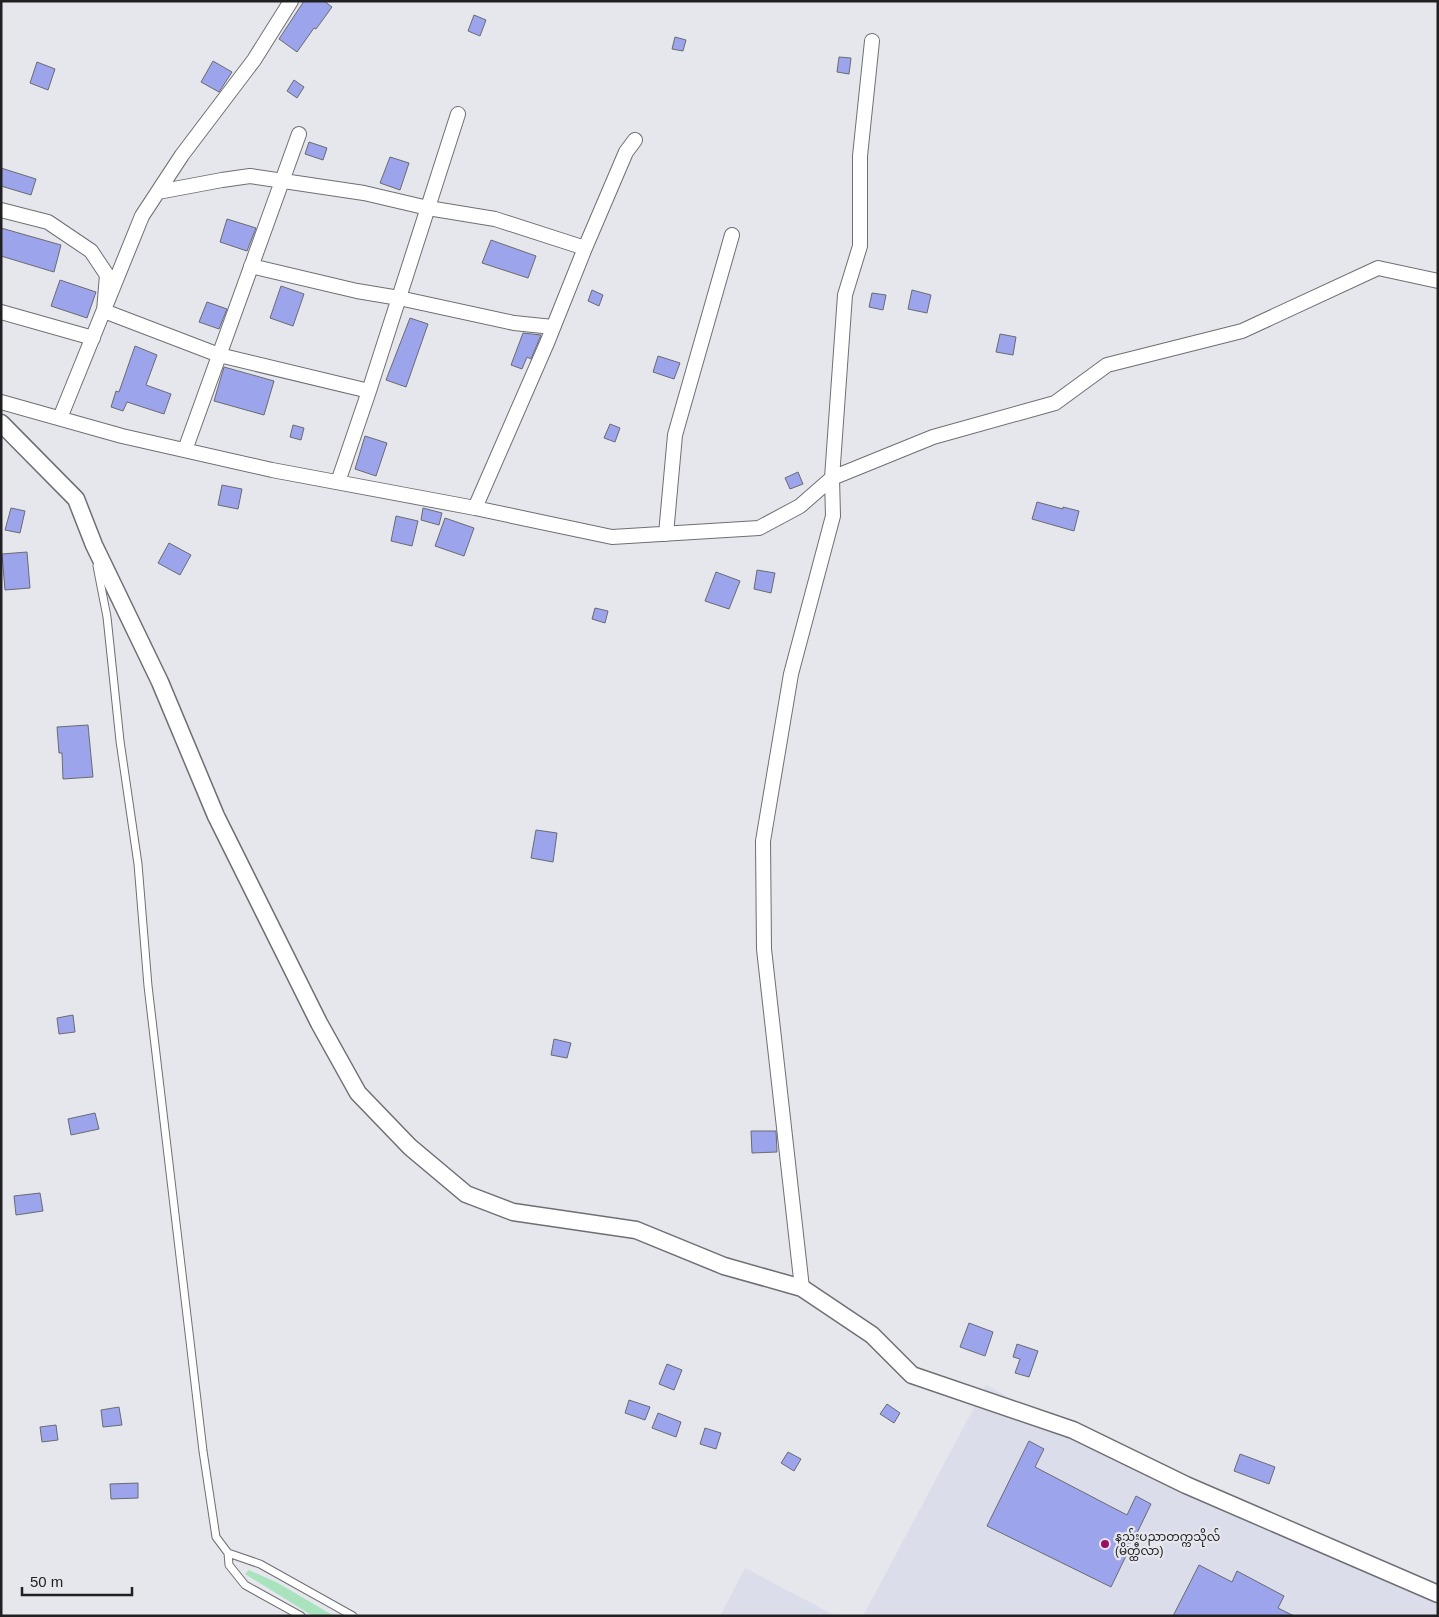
<svg xmlns="http://www.w3.org/2000/svg" width="1439" height="1617" font-family="Helvetica,'Noto Sans Myanmar',sans-serif">
<rect width="100%" height="100%" fill="#e6e7ed"/>
<path fill="#dbddeb" d="M986,1385L1178,1487L1438,1601V1616H863Z
M745,1568L836,1616H720Z"/>
<path fill="#a8e3be" d="M249,1570L278,1583L334,1616H313L245,1574Z"/>
<path fill="#9ca4eb" stroke="#6a6b70" d="M304,1H324L332,7L316,29L314,28L297,52L279,39Z
M474,15L486,20L480,36L468,31Z
M675,37L686,40L683,51L672,49Z
M839,57L851,58L849,74L837,72Z
M213,61L232,72L219,92L201,82Z
M37,62L55,69L48,90L30,83Z
M294,80L304,87L297,98L287,91Z
M309,142L327,148L323,160L305,154Z
M390,157L409,163L400,190L380,183Z
M1,168L36,179L31,195L1,186Z
M227,219L256,228L247,251L220,242Z
M1,228L61,245L54,272L1,256Z
M491,240L536,256L528,278L482,263Z
M60,280L96,292L87,318L51,306Z
M281,286L304,294L293,326L270,318Z
M592,290L603,295L599,306L588,301Z
M912,290L931,295L927,313L908,309Z
M872,293L886,295L883,310L869,307Z
M207,302L227,309L219,329L199,322Z
M410,318L428,324L406,387L386,380Z
M523,333L541,335L531,359L527,357L522,369L511,365Z
M1000,334L1016,337L1013,355L996,352Z
M135,346L157,355L146,385L171,394L164,414L127,402L123,411L111,407L116,391L119,392Z
M658,356L680,363L674,379L653,372Z
M224,367L274,381L264,415L214,401Z
M610,424L620,428L615,442L604,438Z
M293,425L304,428L301,440L290,437Z
M365,436L387,443L376,476L355,469Z
M798,472L803,484L790,489L785,478Z
M222,485L242,489L238,509L218,505Z
M1037,502L1063,509V507L1079,511L1074,531L1032,519Z
M11,508L25,511L20,533L5,530Z
M423,508L442,513L439,525L421,520Z
M396,516L418,521L412,546L391,541Z
M445,518L474,528L464,556L435,546Z
M169,543L191,555L180,575L158,563Z
M27,552L30,588L5,590L2,554Z
M757,570L775,573L771,593L754,589Z
M716,572L740,581L729,609L705,601Z
M595,608L608,611L605,623L592,619Z
M88,725L93,777L63,779L62,753H59L57,727Z
M536,830L557,833L553,862L531,858Z
M73,1015L75,1032L59,1034L57,1018Z
M554,1039L571,1043L567,1058L551,1055Z
M95,1113L99,1129L71,1135L68,1119Z
M751,1131H776L777,1152L752,1153Z
M40,1193L43,1211L16,1215L14,1196Z
M969,1323L993,1332L985,1356L960,1347Z
M1017,1344L1038,1351L1029,1377L1015,1373L1020,1359L1013,1357Z
M667,1364L682,1370L674,1390L659,1384Z
M629,1400L650,1407L645,1420L625,1413Z
M887,1404L900,1413L894,1423L880,1414Z
M119,1407L122,1425L103,1427L101,1410Z
M658,1413L681,1422L676,1437L652,1428Z
M56,1425L58,1440L42,1442L40,1427Z
M705,1428L721,1433L716,1449L700,1444Z
M1029,1441L1044,1449L1035,1467L1127,1515L1136,1496L1151,1504L1111,1587L987,1526Z
M788,1452L801,1459L794,1471L781,1463Z
M1240,1454L1275,1467L1269,1484L1234,1471Z
M138,1483V1498L111,1499L110,1484Z
M1199,1565L1232,1582L1237,1571L1284,1596L1278,1608L1294,1616H1173Z"/>
<g fill="none" stroke-linecap="round" stroke-linejoin="round">
<g stroke="#6e6f74" stroke-width="9">
<path id="service" d="M97,566L107,617L120,741L138,864L148,986L203,1451L216,1537L228,1553L229,1565L245,1585L301,1616
M228,1553L260,1564L353,1616"/>
</g>
<g stroke="#6e6f74" stroke-width="16">
<path id="minor" d="M158,192L222,180L250,176L364,193L428,208L495,219L585,248
M1,210L48,222L91,251L107,275L104,311L219,355L369,391
M251,266L357,291L399,298L514,323L553,327
M1,312L93,338
M1,402L122,436L272,470L475,508L612,537L759,528L800,506L832,478L933,437L1055,403L1107,365L1242,331L1378,268L1438,281
M60,418L142,216L182,155L254,60L291,1
M185,450L299,134
M338,482L369,391L458,114
M475,508L547,343L585,248L626,152L635,140
M666,534L675,435L732,235
M802,1288L764,949L763,841L791,674L833,516L832,478L845,295L860,246V156L872,41"/>
</g>
<g stroke="#6e6f74" stroke-width="19">
<path id="tertiary" d="M1,423L76,499L94,545L160,682L216,816L319,1023L358,1093L410,1147L466,1194L513,1212L636,1230L724,1266L802,1288L872,1335L912,1375L1073,1430L1186,1485L1438,1594"/>
</g>
<use href="#service" stroke="#fff" stroke-width="7"/>
<use href="#minor" stroke="#fff" stroke-width="14"/>
<use href="#tertiary" stroke="#fff" stroke-width="16"/>
</g>
<circle fill="#9a0e5f" stroke="#e6e7ed" stroke-width="2" cx="1105" cy="1544" r="5"/>
<g text-anchor="middle" stroke-width="4.5" stroke-linejoin="round" paint-order="stroke">
<g font-size="12" fill="#202022" stroke="#e6e7ed" text-anchor="start">
<text x="1115" y="1541">နည်းပညာတက္ကသိုလ်<tspan x="1115" dy="14">(မိတ္ထီလာ)</tspan></text>
</g>
</g>
<rect width="1439" height="1617" fill="none" stroke="#202022" stroke-width="5"/>
<path d="M22 1587v8h110v-8" fill="none" stroke="#202022" stroke-width="2.5"/>
<text x="30" y="1587" font-size="15" fill="#202022" stroke="#e6e7ed" stroke-width="4" paint-order="stroke">50 m</text>
</svg>
